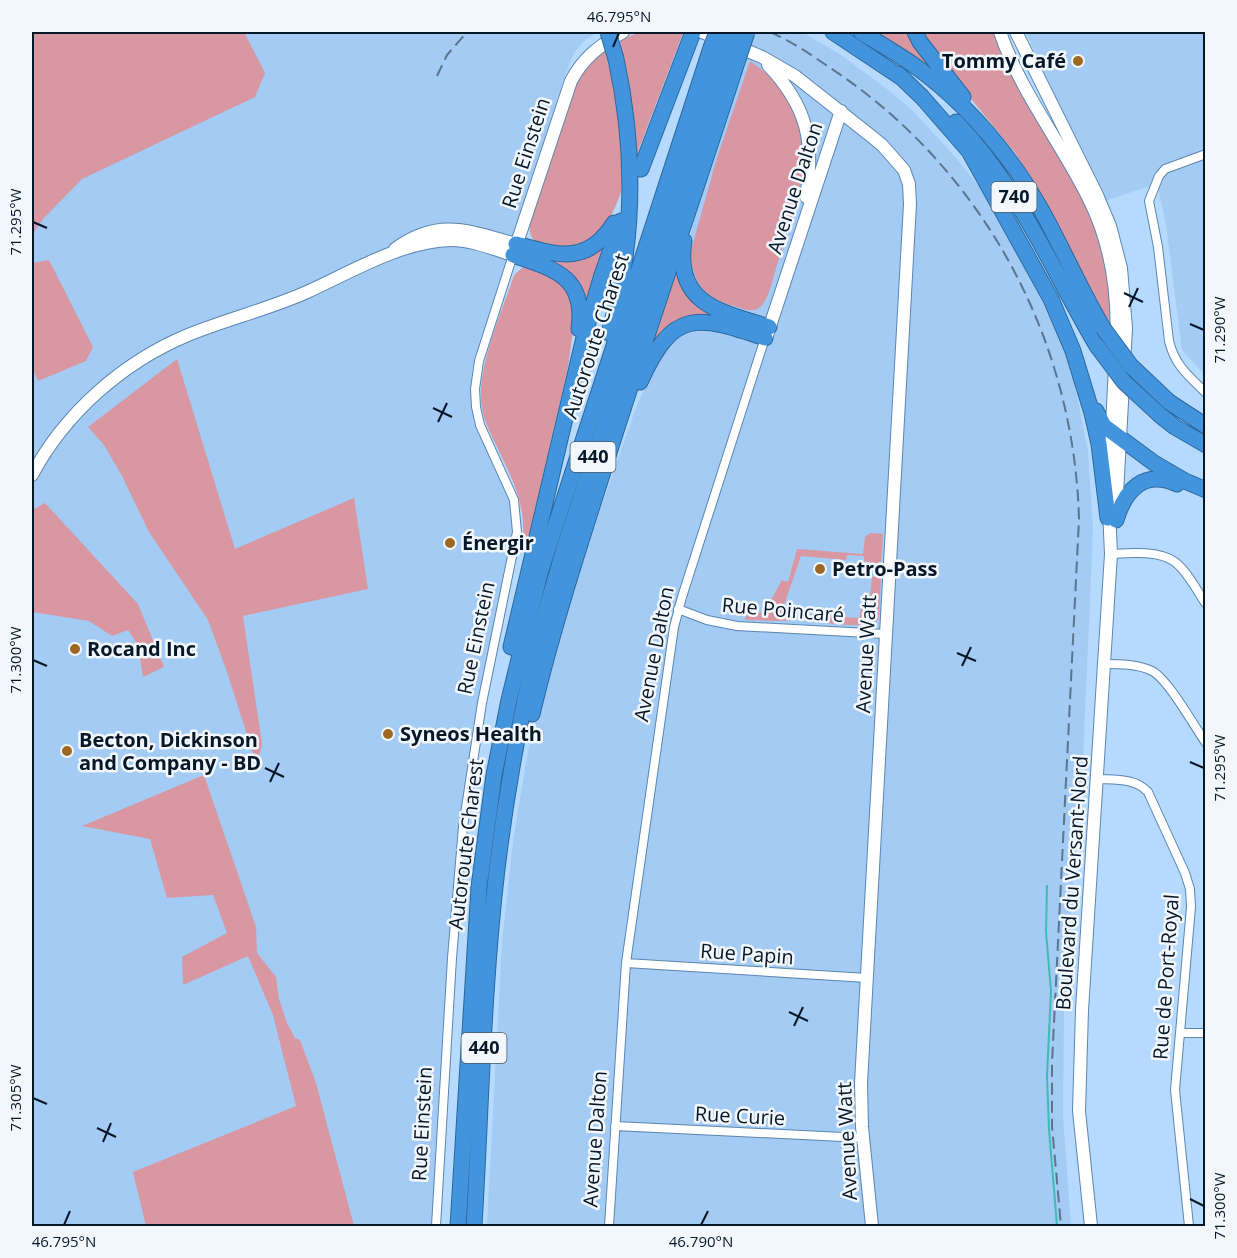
<svg xmlns="http://www.w3.org/2000/svg" width="1237" height="1258" font-family="'Open Sans',sans-serif">
<rect width="100%" height="100%" fill="#b5dafe"/>
<path fill="#a3cbf3" d="M32,32H598L585,40L574,53L564,78L472,368L471,386L475,417L510,496L514,524L453,893L432,1226H32Z
M754,32H802L841,55L887,89L912,110L949,150L978,185L1047,307L1066,355L1074,382L1088,451L1093,530L1081,806L1074,868L1064,1009L1063,1117L1071,1226H487L502,943L513,841L528,751L570,595L637,405L664,348L713,304L692,284L688,247L696,212Z
M1026,32H1205V375L1182,350L1166,225L1159,192L1147,187L1105,201L1048,86Z"/>
<path fill="#d997a2" d="M32,32H244L265,73L255,97L82,179L43,219L32,235Z
M641,32L683,33L635,159L617,43L627,37Z
M874,32H909L932,67L930,69Z
M921,32H994L1086,205C1103,247 1109,282 1112,327H1109L1043,198L1016,154L927,45Z
M605,50C614,88 631,158 620,195C615,209 606,228 594,238C577,251 525,257 530,224L574,88C581,73 591,60 605,50Z
M750,61C762,70 775,79 784,92C821,143 797,204 779,258C775,270 769,302 759,308C753,313 744,309 737,307C706,299 694,286 690,254L716,161Z
M602,245L605,247L587,304L584,303L551,264L552,260Z
M49,260L93,347L86,361L38,381L32,367V263Z
M676,263L722,316L649,348Z
M529,266L552,274L571,295L575,316L568,367L525,553L521,552C529,510 514,483 497,447C491,434 484,422 482,408C475,370 502,312 514,275L522,268Z
M177,359L235,549L354,498L368,589L243,616L262,744L257,766L227,672L208,620L149,532L121,474L104,445L88,427Z
M45,503L138,604L164,667L143,677L138,645L128,630L112,636L89,621L32,612V510Z
M870,533L883,534L881,562L878,564L864,561V556L847,555L846,560L801,556L783,608L787,614L792,615L791,620L781,621L745,620L747,612L764,613L782,580L788,582L797,549L863,554L865,537Z
M879,576L881,578L879,618L874,625H850L813,622L814,615L859,618L861,609H869L872,577Z
M204,775L256,927L257,953L276,977L279,999L287,1023L295,1038L300,1040L316,1083L354,1226H146L133,1172L296,1106L273,1015L248,956L183,985L182,957L227,933L213,895L167,898L150,839L82,826Z"/>
<g fill="none" stroke-linecap="round" stroke-linejoin="round">
<path stroke="#3ebcb3" stroke-width="2" d="M1047,886L1046,932L1051,991L1047,1076L1049,1129L1057,1226"/>
<g stroke="#5a86b0" stroke-width="10">
<path id="street" d="M1206,154L1165,169L1159,176L1149,201L1158,247L1169,341C1175,366 1189,376 1206,393
M1111,554C1129,553 1159,550 1175,562C1188,572 1197,591 1206,604
M678,609L707,620L737,626L886,634
M1105,664C1120,664 1138,664 1152,671C1168,679 1194,726 1206,743
M1098,779C1116,780 1135,778 1148,792L1185,873L1190,889L1191,907L1175,1090L1189,1226
M626,963L867,978
M1180,1033H1206
M615,1126L863,1138
M436,1226L452,958L463,827L482,703L517,532L514,500L480,425L476,407L475,389L479,361L513,255
M609,1226L626,963L674,627L682,597L765,338"/>
</g>
<g stroke="#5a86b0" stroke-width="14">
<path id="secondary" d="M702,32L762,57L795,76L871,136L882,145L904,170L909,184L910,204L861,1083L862,1127L872,1226
M1000,32C1020,91 1060,141 1088,197C1112,244 1119,297 1116,349
M1016,32L1097,195L1110,226L1121,268L1126,328L1116,513
M768,65C807,106 815,142 806,197
M395,249C439,217 469,231 516,244
M767,335L841,111
M32,475C65,413 123,362 188,335C227,319 269,309 307,292C351,272 402,241 451,240C472,240 493,249 513,255L571,81C583,58 600,45 623,32
M1109,486L1115,366
M1091,1226L1079,1111L1082,1010L1111,554L1109,510"/>
</g>
<g stroke="#2d689d" stroke-width="17">
<path id="highway" d="M833,32L905,80
M861,32C879,43 898,54 915,66C951,92 983,125 1009,160C1048,211 1071,274 1103,328
M915,32L920,42L963,97
M898,74L922,97L969,151L1051,299L1073,351L1092,413L1099,444L1108,518
M956,122C1018,186 1052,270 1097,346
M641,169L693,32
M684,241C674,305 722,312 769,327
M516,244C557,255 587,266 614,223
M513,255C555,269 586,277 579,329
M609,333C635,243 636,151 616,59
M640,382C673,308 697,315 765,338
M1169,402L1206,426
M1096,411L1104,426L1154,463L1185,481L1206,490
M1161,416L1175,427L1206,445
M1116,520C1125,490 1144,469 1177,484
M511,647L586,329L602,275L621,221
M532,714C551,634 576,556 601,478C645,338 693,199 738,59
M458,1226L479,887L494,775L509,700L540,573L711,48
M474,1226C481,1108 483,987 497,869C510,761 532,653 564,549L724,54"/>
</g>
<use href="#street" stroke="#fff" stroke-width="8"/>
<use href="#secondary" stroke="#fff" stroke-width="12"/>
<use href="#highway" stroke="#4294dc" stroke-width="15"/>
<path stroke="#5b758f" stroke-width="2" stroke-dasharray="12 6" stroke-linecap="butt" d="M770,32C791,41 810,54 829,67C981,167 1074,336 1079,519L1052,1063V1126L1061,1226
M437,76L447,55L467,32"/>
<g stroke="#2d689d" stroke-width="17" stroke-linecap="butt">
<path id="highway-bridge" d="M608,32L616,59
M711,48L717,32
M724,54L732,32
M738,59L747,32
M1103,328L1131,366L1169,402
M1097,346L1124,382L1161,416"/>
</g>
<use href="#highway-bridge" stroke="#4294dc" stroke-width="15"/>
</g>
<path fill="none" stroke="#061727" stroke-width="2" d="M613,47L619,33M33,222L47,228M1124,293L1143,302M1129,307L1138,288M1190,324L1204,330M433,408L452,417M438,422L447,403M957,653L976,661M33,660L47,666M962,666L971,647M1190,762L1204,768M265,768L284,777M270,782L279,763M789,1012L808,1021M794,1026L803,1007M33,1098L47,1104M97,1128L116,1137M103,1142L111,1123M1190,1199L1204,1206M64,1225L70,1211M701,1225L708,1211"/>
<g fill="#9e6722" stroke="#f2f7fc" stroke-width="2">
<circle cx="1078" cy="61" r="6"/>
<circle cx="450" cy="543" r="6"/>
<circle cx="820" cy="569" r="6"/>
<circle cx="75" cy="649" r="6"/>
<circle cx="388" cy="734" r="6"/>
<circle cx="67" cy="751" r="6"/>
</g>
<g text-anchor="middle" stroke-width="5" stroke-linejoin="round" paint-order="stroke">
<g fill="#f2f7fc" stroke="#4d5a67" stroke-width="1.5">
<rect x="991.5" y="182" width="45" height="30" rx="4.5"/>
<rect x="570.5" y="442" width="45" height="30" rx="4.5"/>
<rect x="461.5" y="1033" width="45" height="30" rx="4.5"/>
</g>
<g font-size="18" font-weight="bold" fill="#061727">
<text x="1014" y="203">740</text>
<text x="593" y="463">440</text>
<text x="484" y="1054">440</text>
</g>
<g font-size="20" font-weight="bold" fill="#061727" stroke="#f2f7fc" text-anchor="start">
<text x="1066" y="68" text-anchor="end">Tommy Café</text>
<text x="462" y="550">Énergir</text>
<text x="832" y="576">Petro-Pass</text>
<text x="87" y="656">Rocand Inc</text>
<text x="400" y="741">Syneos Health</text>
<text x="79" y="747">Becton, Dickinson<tspan x="79" dy="23">and Company - BD</tspan></text>
</g>
<g font-size="20" fill="#061727" stroke="#f2f7fc">
<text transform="translate(526 153) rotate(-72)" y="7">Rue Einstein</text>
<text transform="translate(795 188) rotate(-72)" y="7">Avenue Dalton</text>
<text transform="translate(596 336) rotate(-72)" y="7">Autoroute Charest</text>
<text transform="translate(783 610) rotate(5)" y="7">Rue Poincaré</text>
<text transform="translate(476 638) rotate(-78)" y="7">Rue Einstein</text>
<text transform="translate(654 654) rotate(-79)" y="7">Avenue Dalton</text>
<text transform="translate(866 654) rotate(-87)" y="7">Avenue Watt</text>
<text transform="translate(466 844) rotate(-83)" y="7">Autoroute Charest</text>
<text transform="translate(1072 883) rotate(-86)" y="7">Boulevard du Versant-Nord</text>
<text transform="translate(747 954) rotate(4)" y="7">Rue Papin</text>
<text transform="translate(1166 977) rotate(-86)" y="7">Rue de Port-Royal</text>
<text transform="translate(740 1116) rotate(3)" y="7">Rue Curie</text>
<text transform="translate(422 1124) rotate(-87)" y="7">Rue Einstein</text>
<text transform="translate(595 1139) rotate(-86)" y="7">Avenue Dalton</text>
<text transform="translate(847 1141) rotate(-93)" y="7">Avenue Watt</text>
</g>
</g>
<rect width="1237" height="1258" fill="none" stroke="#f2f7fc" stroke-width="66"/>
<rect x="33" y="33" width="1171" height="1192" fill="none" stroke="#061727" stroke-width="2"/>
<g font-size="15" text-anchor="middle" fill="#061727">
<text x="619" y="22">46.795°N</text>
<text transform="translate(16 222) rotate(-90)" y="5">71.295°W</text>
<text transform="translate(1220 330) rotate(-90)" y="5">71.290°W</text>
<text transform="translate(16 660) rotate(-90)" y="5">71.300°W</text>
<text transform="translate(1220 768) rotate(-90)" y="5">71.295°W</text>
<text transform="translate(16 1098) rotate(-90)" y="5">71.305°W</text>
<text transform="translate(1220 1206) rotate(-90)" y="5">71.300°W</text>
<text x="64" y="1247">46.795°N</text>
<text x="701" y="1247">46.790°N</text>
</g>
</svg>
